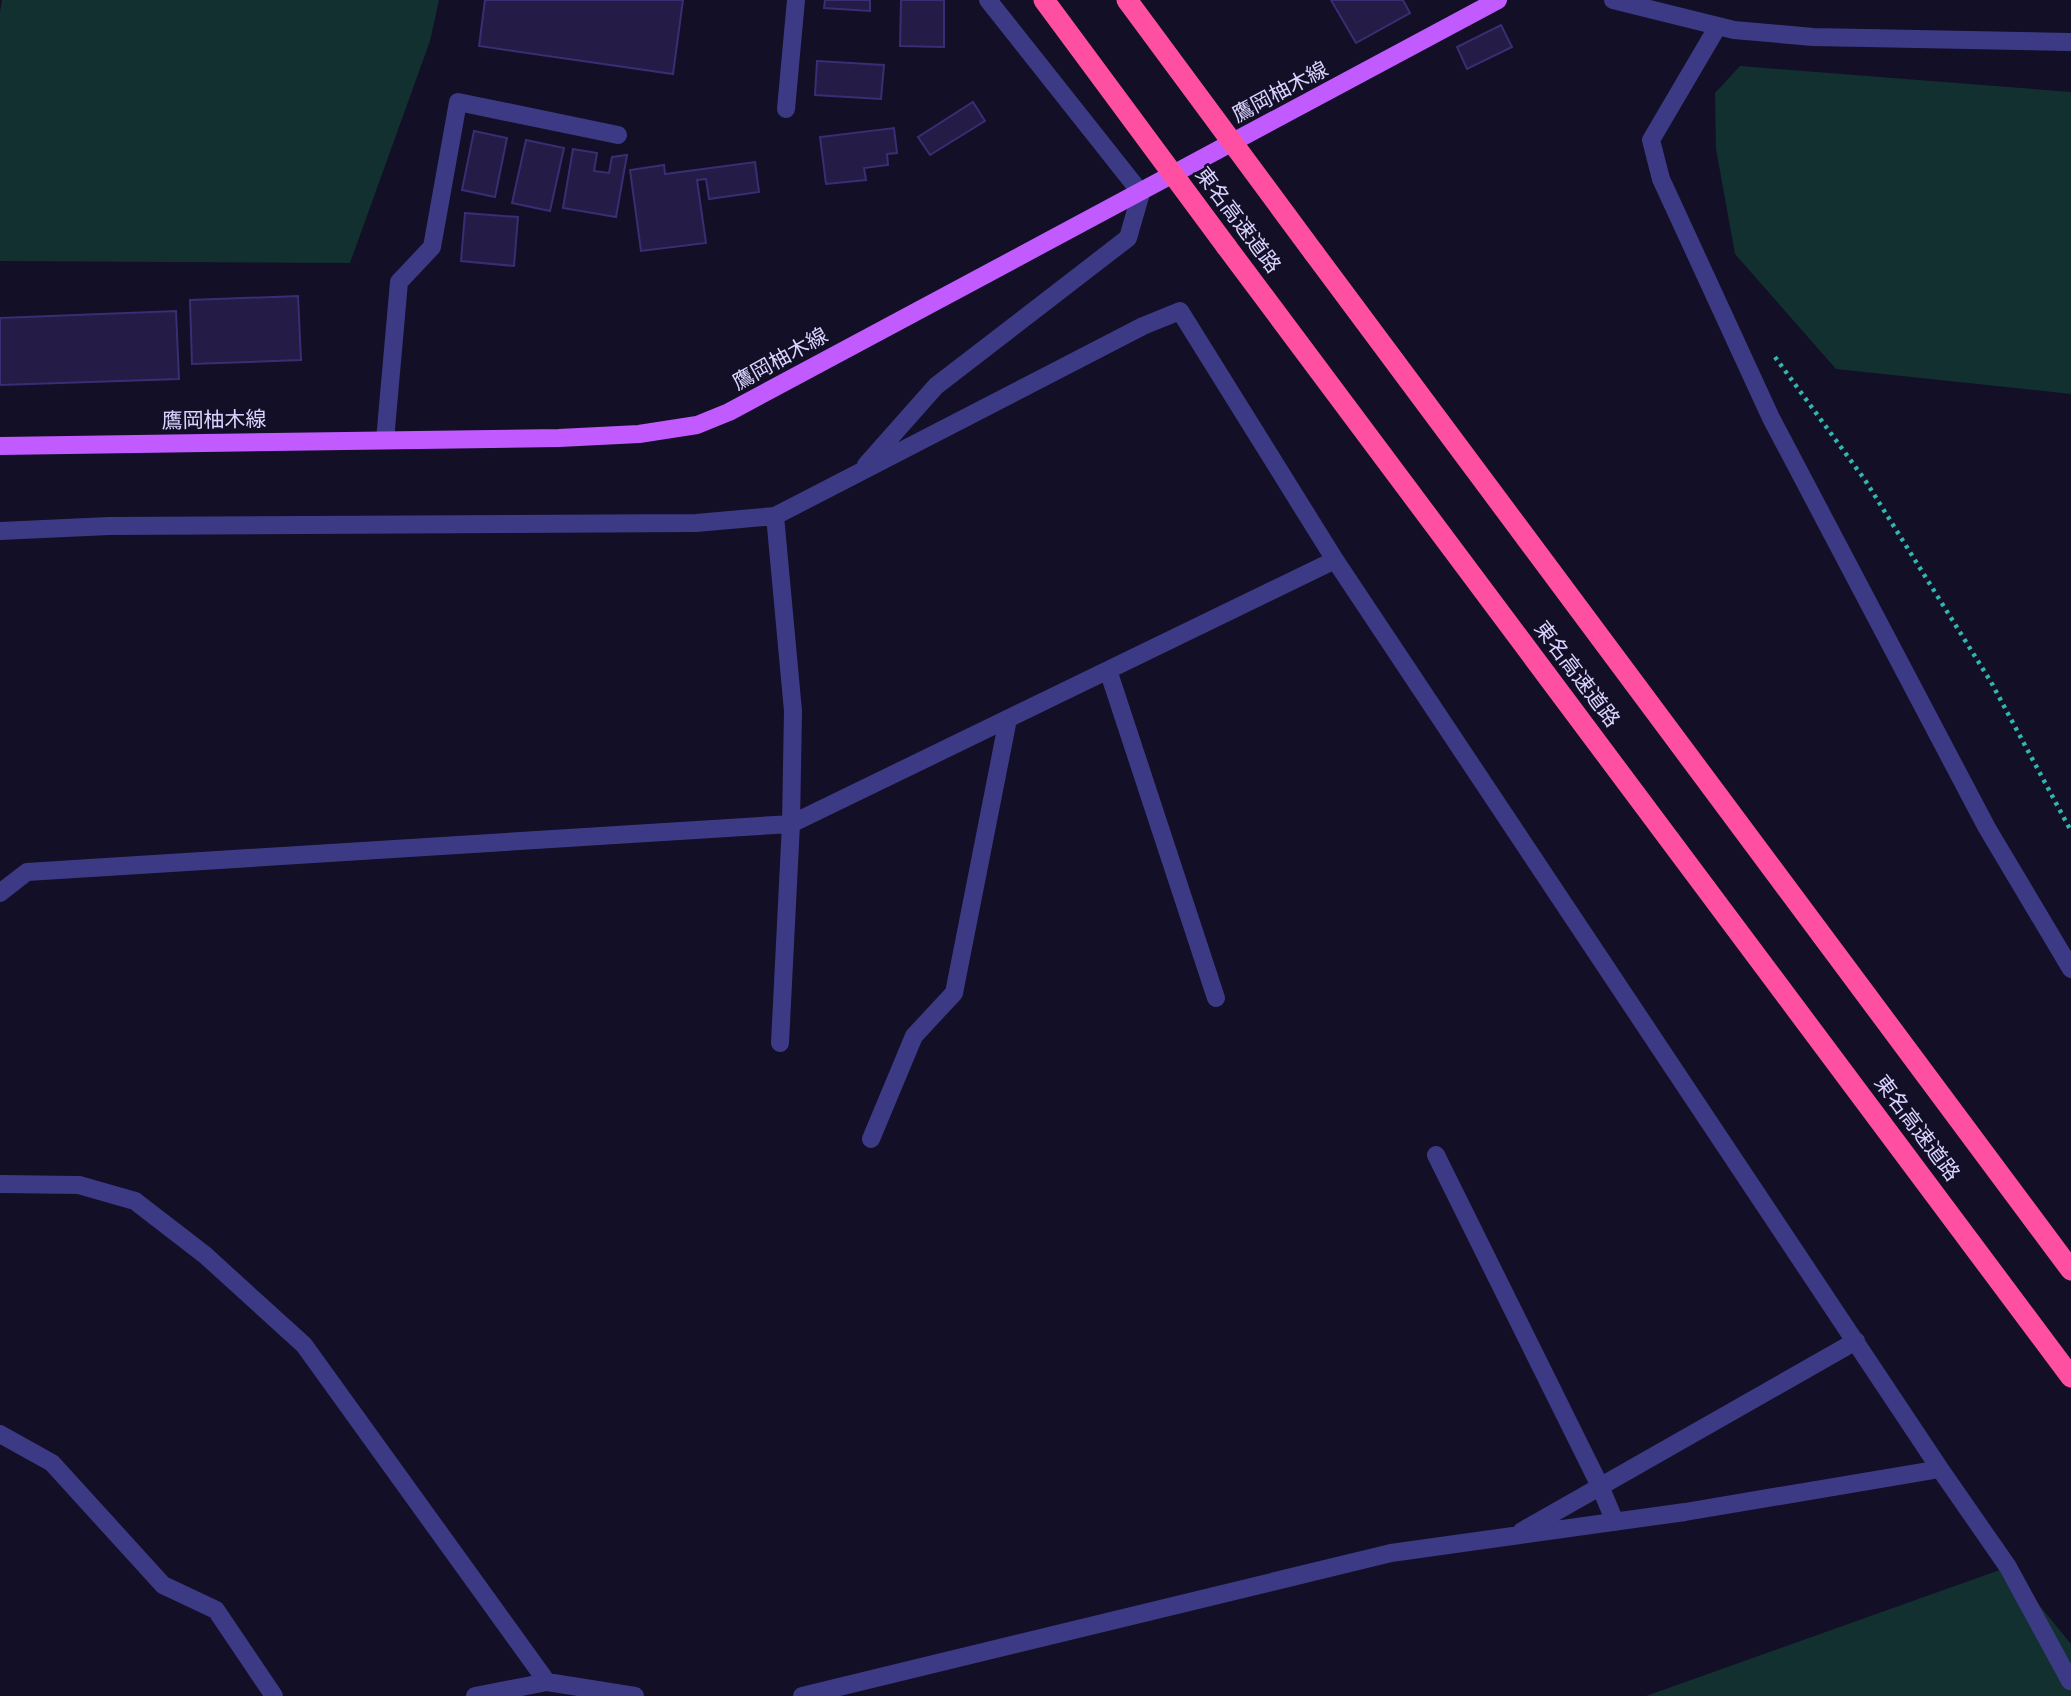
<svg xmlns="http://www.w3.org/2000/svg" width="2071" height="1696" font-family="'Fira Sans','Noto Sans JP',sans-serif">
<rect width="100%" height="100%" fill="#130f26"/>
<path fill="#12302f" d="M2,0H439L430,41L350,263L0,261V12Z
M1740,66L2071,92V394L1836,369L1735,254L1716,149L1715,93Z
M2008,1567L2071,1644V1696H1646Z"/>
<path fill="#241b47" stroke="#3b2d73" stroke-width="2" d="M485,0H683L673,74L479,46Z
M825,0H870V11L824,8Z
M901,0H944V47L900,46Z
M1331,0H1403L1410,13L1356,43Z
M1501,25L1512,47L1467,69L1457,47Z
M817,61L884,65L881,99L815,95Z
M973,102L985,121L930,155L918,137Z
M894,128L897,153L887,154L888,165L864,168L866,180L826,184L820,137Z
M474,131L507,138L495,197L462,190Z
M526,140L564,148L550,211L512,203Z
M573,149L597,153L594,171L609,173L612,157L627,155L616,217L563,208Z
M755,162L759,192L709,199L706,179L697,180L706,243L641,251L630,170L664,165L665,174Z
M465,213L518,217L514,266L461,261Z
M298,296L301,360L192,364L190,300Z
M176,311L179,379L0,385V318Z"/>
<g fill="none" stroke-linecap="round" stroke-linejoin="round">
<path stroke="#2fb8b0" stroke-width="4.5" stroke-dasharray="3.5 5" stroke-linecap="butt" d="M1775,357L1865,480L1991,682L2071,831"/>
<path stroke="#3d3a85" stroke-width="18" d="M1613,0L1734,30L1813,37L2071,42
M1718,26L1651,140L1661,179L1771,418L1987,828L2071,969
M786,109L796,0
M385,440L399,282L432,247L458,102L618,135
M866,465L936,386L1128,238L1141,193L988,0
M775,516L793,711L791,824L780,1043
M0,531L109,526L696,523L775,516L1143,326L1180,311L1335,560L1940,1469L2008,1567L2070,1681
M1108,670L1216,998
M0,893L27,872L791,824L1335,560
M871,1139L914,1036L954,993L1008,719
M1436,1155L1600,1486L1615,1522
M0,1184L79,1185L135,1201L205,1255L304,1345L547,1682
M0,1434L52,1463L163,1585L216,1610L274,1696
M1522,1531L1856,1341
M475,1696L547,1682L635,1696
M802,1696L1391,1553L1685,1512L1940,1469"/>
<path stroke="#c25bff" stroke-width="18" d="M0,446L559,438L639,434L697,425L729,412L1498,0"/>
<path stroke="#ff4fa3" stroke-width="21" d="M1226,246L2071,1377
M1314,253L2071,1270"/>
<path stroke="#ff4fa3" stroke-width="21" d="M1044,0L1226,246
M1127,0L1314,253"/>
</g>
<g text-anchor="middle" stroke-width="5" stroke-linejoin="round" paint-order="stroke">
<g font-size="21" fill="#d9d4ff" stroke="#130f26">
<text transform="translate(1280 92) rotate(-28)" y="7">鷹岡柚木線</text>
<text transform="translate(1238 220) rotate(53)" y="7">東名高速道路</text>
<text transform="translate(780 359) rotate(-29)" y="7">鷹岡柚木線</text>
<text transform="translate(214 420) rotate(-1)" y="7">鷹岡柚木線</text>
<text transform="translate(1577 674) rotate(53)" y="7">東名高速道路</text>
<text transform="translate(1917 1128) rotate(53)" y="7">東名高速道路</text>
</g>
</g>
</svg>
